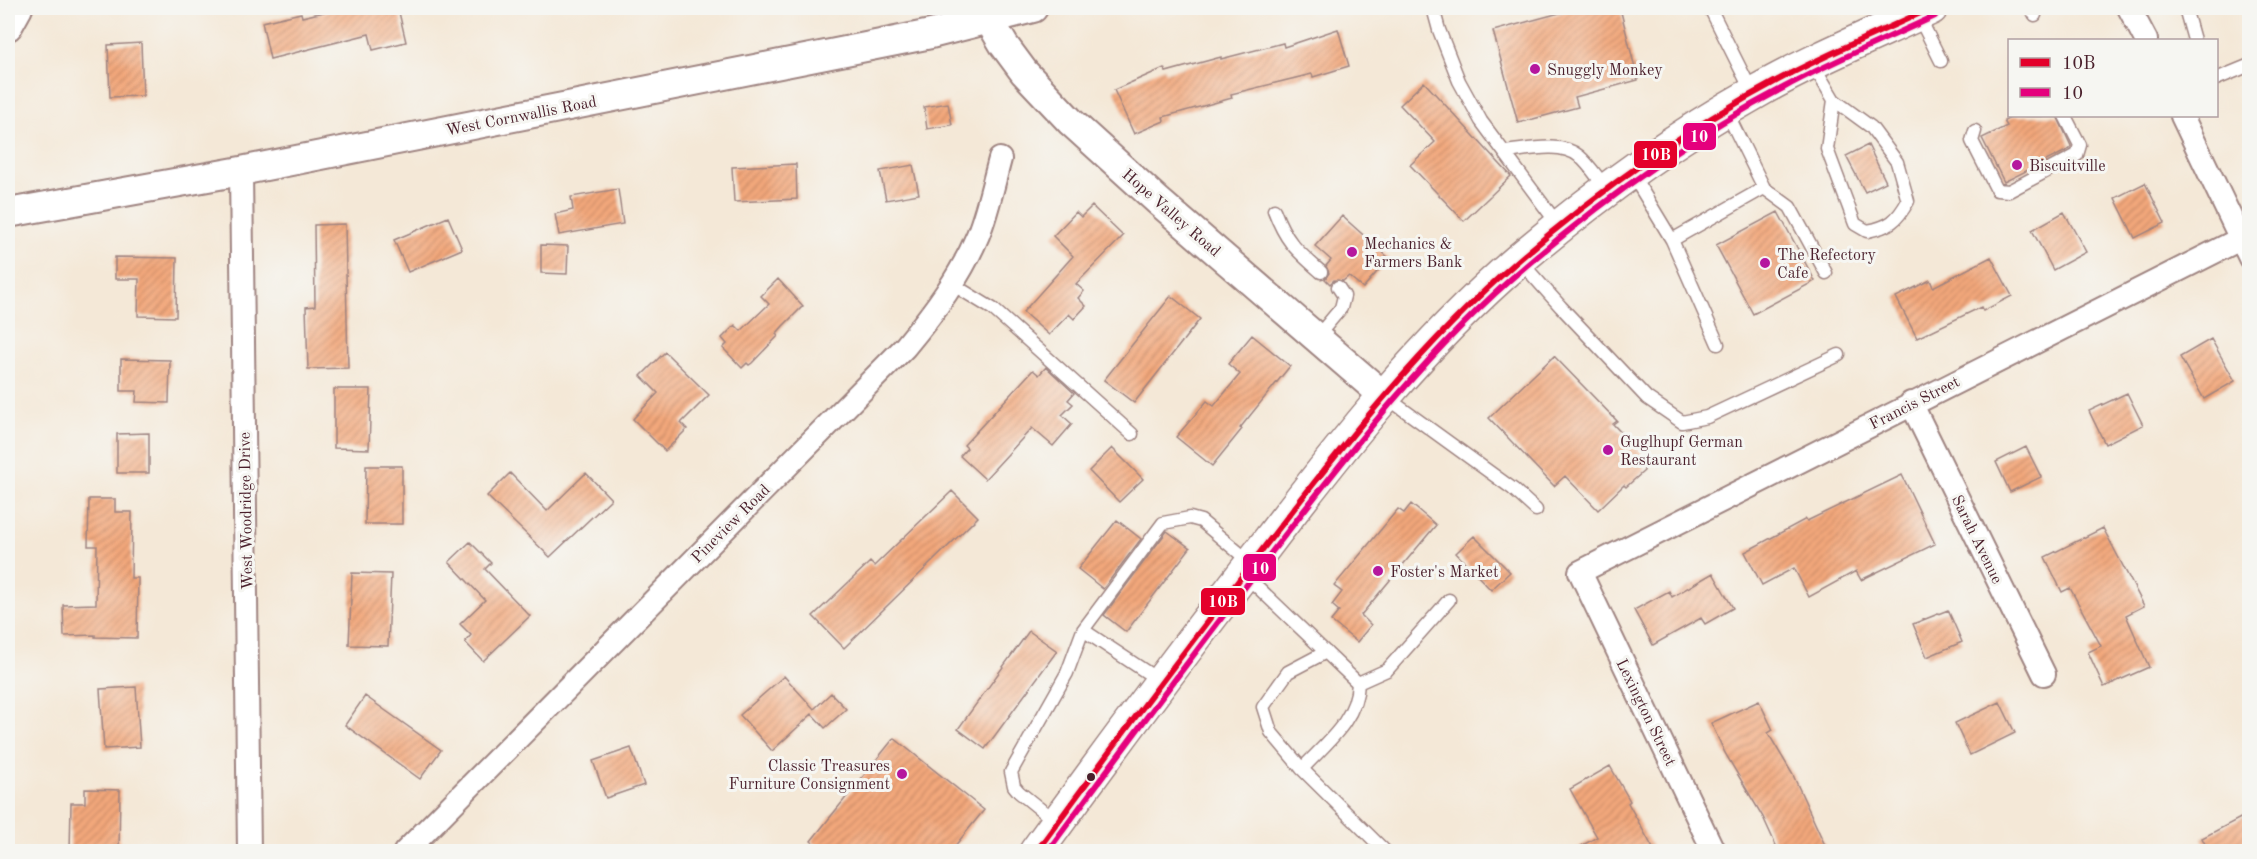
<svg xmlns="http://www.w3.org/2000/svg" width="2257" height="859" font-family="'Old Standard TT',serif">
<defs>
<pattern id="building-hatch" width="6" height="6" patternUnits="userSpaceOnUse" patternTransform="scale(1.5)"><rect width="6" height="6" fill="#f3a87b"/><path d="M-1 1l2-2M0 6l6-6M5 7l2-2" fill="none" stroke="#c78865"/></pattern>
</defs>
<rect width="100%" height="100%" fill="#f6f6f2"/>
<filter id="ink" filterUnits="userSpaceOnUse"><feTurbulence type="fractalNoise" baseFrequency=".0167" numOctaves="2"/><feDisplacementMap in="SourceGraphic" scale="12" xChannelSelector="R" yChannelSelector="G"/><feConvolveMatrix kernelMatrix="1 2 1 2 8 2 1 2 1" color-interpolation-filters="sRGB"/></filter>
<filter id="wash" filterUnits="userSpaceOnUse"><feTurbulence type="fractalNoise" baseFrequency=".008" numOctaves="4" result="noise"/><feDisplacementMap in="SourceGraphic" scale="24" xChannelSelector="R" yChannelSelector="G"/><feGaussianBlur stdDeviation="1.35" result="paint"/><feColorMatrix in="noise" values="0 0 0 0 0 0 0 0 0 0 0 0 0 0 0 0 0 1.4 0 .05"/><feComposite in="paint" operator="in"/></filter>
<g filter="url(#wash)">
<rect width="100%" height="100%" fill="#f4e8d7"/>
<g id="blocks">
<path fill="url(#building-hatch)" d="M341,8H398L406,42L373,50L369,34L270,59L262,22L301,13L302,17Z
M1578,8H1620L1638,80L1575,97L1578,107L1518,123L1493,31Z
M1338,29L1349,66L1313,77L1312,74L1231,94L1232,98L1163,117L1164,121L1134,134L1114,90L1164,68L1166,72L1221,57V59L1283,43L1284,47Z
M141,43L143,96L110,97L108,45Z
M1424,82L1511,176L1464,221L1410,165L1435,142L1400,105Z
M948,103L952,125L927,129L924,107Z
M2014,116H2057L2071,146L2070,149L2004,182L1982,138L2007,126L2004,121Z
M1868,145L1886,182L1865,192L1846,156Z
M796,164L797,199L734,202L732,167Z
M913,165L919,194L886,200L880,171Z
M2145,183L2165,223L2135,238L2115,198Z
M618,189L623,224L559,235L555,214L573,210L571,197Z
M1092,206L1123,236L1076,284L1084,291L1078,298L1086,306L1074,319L1069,314L1049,335L1023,312L1073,256L1053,236L1076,212L1081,217Z
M1778,212L1815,281L1753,314L1716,245Z
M2064,212L2086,252L2053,270L2032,230Z
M1342,216L1389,258L1363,288L1349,276L1343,281L1334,280L1330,284L1325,279L1329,273L1326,266L1331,260L1315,246Z
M448,217L462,249L408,272L394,240Z
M345,224L348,368L308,369L306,307L315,306L314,225Z
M541,245L568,246L567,274L541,273Z
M115,257L177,258L176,317L138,316L139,279H115Z
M1991,257L2012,296L1983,311L1981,307L1917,338L1896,297L1930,280L1933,287Z
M778,279L803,306L783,326L776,334L778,336L752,363L749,365L747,363L742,368L723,348L727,344L722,338L735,325L741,331L769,304L761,296Z
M1171,296L1200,319L1134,403L1104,380Z
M1252,335L1290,366L1240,428L1242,429L1212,466L1176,437L1207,401L1214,406L1240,374L1228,364Z
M2211,339L2235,381L2204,399L2180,357Z
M665,352L709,395L681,423L687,429L665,451L633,419L658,393L641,376Z
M1554,356L1617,421L1613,424L1643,456L1644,471L1626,487L1624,485L1598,510L1565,476L1554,486L1489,418Z
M121,359L170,360L169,403L136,402L137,391H121Z
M1046,367L1074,393L1068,400L1073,404L1062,415L1072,424L1053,446L1032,428L985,479L960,456L967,448L964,445L1033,370L1039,375Z
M334,389H371L369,449L334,448Z
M2127,393L2143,425L2105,444L2089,411Z
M149,433V473H117V434Z
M2026,447L2041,477L2010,492L1996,462Z
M1112,448L1143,479L1119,502L1089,471Z
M366,466H402V524H365Z
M510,473L547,511L586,473L611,499L550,557L487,496Z
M1902,475L1935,544L1861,580L1856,571L1809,597L1794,568L1762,585L1745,552L1806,519L1807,521Z
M952,491L978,517L844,648L813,616L870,562L874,566Z
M89,499H115V512H132L131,578H138L137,638L95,637V635L64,636L63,605L96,604L97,546H88Z
M1411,504L1436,525L1361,615L1371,625L1357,642L1331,621L1339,611L1332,605L1342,592L1334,586L1398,509L1404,513Z
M1117,520L1141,539L1103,589L1078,569Z
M2103,528L2144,606L2126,615L2149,667L2104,687L2088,652L2101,646L2070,588L2062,592L2045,557Z
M1167,531L1190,548L1126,632L1104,615Z
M1474,536L1510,572L1491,590L1456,553Z
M470,542L491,563L485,569L530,616L483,661L465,642L471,635L460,624L485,600L449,562Z
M352,573L391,574L388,646L349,645Z
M1713,573L1733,608L1705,624L1701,618L1653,645L1634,610L1669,591L1672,597Z
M1948,610L1962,642L1927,657L1913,624Z
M1029,631L1057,651L985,749L958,729Z
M784,676L814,709L831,693L846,709L825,728L812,714L772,751L740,715Z
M136,687L140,747L104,749L100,689Z
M365,696L441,750L420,779L345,725Z
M1759,701L1773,730L1768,733L1793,775L1828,852H1779L1763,817L1725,753L1711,723Z
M2000,702L2015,733L1970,755L1955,723Z
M894,738L984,810L950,852H824L811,841Z
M631,748L644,785L606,798L593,761Z
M1610,766L1630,801L1628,803L1655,852H1571L1597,837L1570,789Z
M85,789L120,790L119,852H70L71,803H85Z
M2250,813V852H2209L2202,838Z"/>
</g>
</g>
<g filter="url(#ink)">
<use href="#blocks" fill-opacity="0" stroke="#9f8481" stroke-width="1.5"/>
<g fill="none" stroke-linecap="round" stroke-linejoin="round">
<g stroke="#9f8481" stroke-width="15">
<path id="service" d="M1433,8L1439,30L1459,81L1481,121L1559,226
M1710,8L1752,92
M2031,8L2035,15
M2185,8L2194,40
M1918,15L1941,61
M1812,63L1834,100L1871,127L1897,162L1908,201C1897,221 1889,227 1867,231L1855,224L1827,149L1834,100
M2216,79L2250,65
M1975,131L1972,141L1997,190L2009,191L2077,155L2080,145L2065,116
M1505,152C1527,150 1561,141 1579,156C1590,165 1598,179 1607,189
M1632,174L1672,240
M1764,188L1790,207L1826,273
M1274,210C1286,242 1296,250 1321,272
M1520,261L1561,307L1647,398L1682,422L1707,417L1839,355
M952,284L993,309L1132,434
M1316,338L1341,308L1344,296L1338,287
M1718,344L1672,240L1764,188L1726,111
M1386,397L1513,489L1536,510
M1244,574L1358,683C1357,720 1326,743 1302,769
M1083,630L1160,681
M1326,652L1288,672L1263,707L1271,732L1302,769L1386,852
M1358,683L1387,670L1449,600
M1056,822L1019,792L1014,786L1011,772L1067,673L1083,630L1163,523L1190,518L1201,521L1250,562"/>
</g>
<g stroke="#9f8481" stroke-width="26">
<path id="minor" d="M2129,8L2146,40
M2182,116L2250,258
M241,171L249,852
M1911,403L2044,674
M405,852L905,347C934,312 961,276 978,235C988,210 993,185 1000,159
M1714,852L1580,572L2250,234"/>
</g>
<g stroke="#9f8481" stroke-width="32">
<path id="tertiary" d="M982,8L1004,45L1024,72L1071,122L1158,201L1384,396
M8,26L18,8
M8,213L241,171L931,34L1033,8"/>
</g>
<g stroke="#9f8481" stroke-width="36">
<path id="primary" d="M1036,852C1110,750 1185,649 1262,550C1341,446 1421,344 1520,259C1592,198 1674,138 1756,92C1812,60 1873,35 1931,8"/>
</g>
<use href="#service" stroke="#fff" stroke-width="12"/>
<use href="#minor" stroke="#fff" stroke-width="22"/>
<use href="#tertiary" stroke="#fff" stroke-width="28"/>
<use href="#primary" stroke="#fff" stroke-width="33"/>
<g stroke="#f6f6f2" stroke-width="10">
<path id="bus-1" d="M1036,852C1110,750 1186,649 1262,550C1341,447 1421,344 1520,259C1599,191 1686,129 1778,80C1827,54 1880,32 1931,8"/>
</g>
<g stroke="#f6f6f2" stroke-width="10">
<path id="bus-2" d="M1047,852C1121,751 1196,651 1271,553C1350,451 1429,348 1527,265C1606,198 1691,136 1783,88C1832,61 1884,40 1935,16"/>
</g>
<use href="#bus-1" stroke="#e4002b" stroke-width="6"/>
<use href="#bus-2" stroke="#e5007d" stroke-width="6"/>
</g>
</g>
<g fill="#b5179e" stroke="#f6f6f2" stroke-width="2">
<circle cx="1535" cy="69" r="6"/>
<circle cx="2017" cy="165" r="6"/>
<circle cx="1352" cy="252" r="6"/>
<circle cx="1765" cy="263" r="6"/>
<circle cx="1608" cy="450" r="6"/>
<circle cx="1378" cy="571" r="6"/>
<circle cx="902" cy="774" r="6"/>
</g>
<circle fill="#4a1f2b" stroke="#f6f6f2" stroke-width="2" cx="1091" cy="777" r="5"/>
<g text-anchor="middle" stroke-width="6" stroke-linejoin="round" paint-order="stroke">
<g font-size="16" fill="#4a1f2b" stroke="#f6f6f2" text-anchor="start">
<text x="1547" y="75">Snuggly Monkey</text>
<text x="2029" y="171">Biscuitville</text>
<text x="1364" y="249">Mechanics &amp;<tspan x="1364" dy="18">Farmers Bank</tspan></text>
<text x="1777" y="260">The Refectory<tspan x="1777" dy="18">Cafe</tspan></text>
<text x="1620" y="447">Guglhupf German<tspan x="1620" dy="18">Restaurant</tspan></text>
<text x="1390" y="577">Foster's Market</text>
<text x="890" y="771" text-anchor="end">Classic Treasures<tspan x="890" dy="18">Furniture Consignment</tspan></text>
</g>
<g font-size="16" fill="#4a1f2b" stroke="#f6f6f2">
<text transform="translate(521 115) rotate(-11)" y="6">West Cornwallis Road</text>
<text transform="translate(1172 212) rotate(41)" y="6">Hope Valley Road</text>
<text transform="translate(1914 402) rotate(-27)" y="6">Francis Street</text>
<text transform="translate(245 511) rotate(-91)" y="6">West Woodridge Drive</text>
<text transform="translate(730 523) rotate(-45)" y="6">Pineview Road</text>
<text transform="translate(1978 539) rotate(64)" y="6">Sarah Avenue</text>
<text transform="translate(1647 712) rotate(64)" y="6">Lexington Street</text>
</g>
</g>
<g stroke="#f6f6f2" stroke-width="2">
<rect x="1682" y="122" width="35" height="29" rx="6" fill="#e5007d"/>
<rect x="1633" y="140" width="45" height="29" rx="6" fill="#e4002b"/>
<rect x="1242" y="553" width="35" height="29" rx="6" fill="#e5007d"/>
<rect x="1200" y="587" width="46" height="29" rx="6" fill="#e4002b"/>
</g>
<g font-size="16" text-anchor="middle" font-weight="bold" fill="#fff">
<text x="1699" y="142">10</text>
<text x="1656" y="160">10B</text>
<text x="1260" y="574">10</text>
<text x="1223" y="607">10B</text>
</g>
<rect width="2257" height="859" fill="none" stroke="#f6f6f2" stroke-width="30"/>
<rect x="2008" y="39" width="210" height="78" fill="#f6f6f2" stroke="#b1a0a2" stroke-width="1.5"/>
<rect x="2020" y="58" width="30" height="9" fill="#e4002b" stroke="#b1a0a2" stroke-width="1.5"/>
<text x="2062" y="69" font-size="18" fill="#4a1f2b">10B</text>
<rect x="2020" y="88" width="30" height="9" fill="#e5007d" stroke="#b1a0a2" stroke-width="1.5"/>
<text x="2062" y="99" font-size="18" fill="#4a1f2b">10</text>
</svg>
